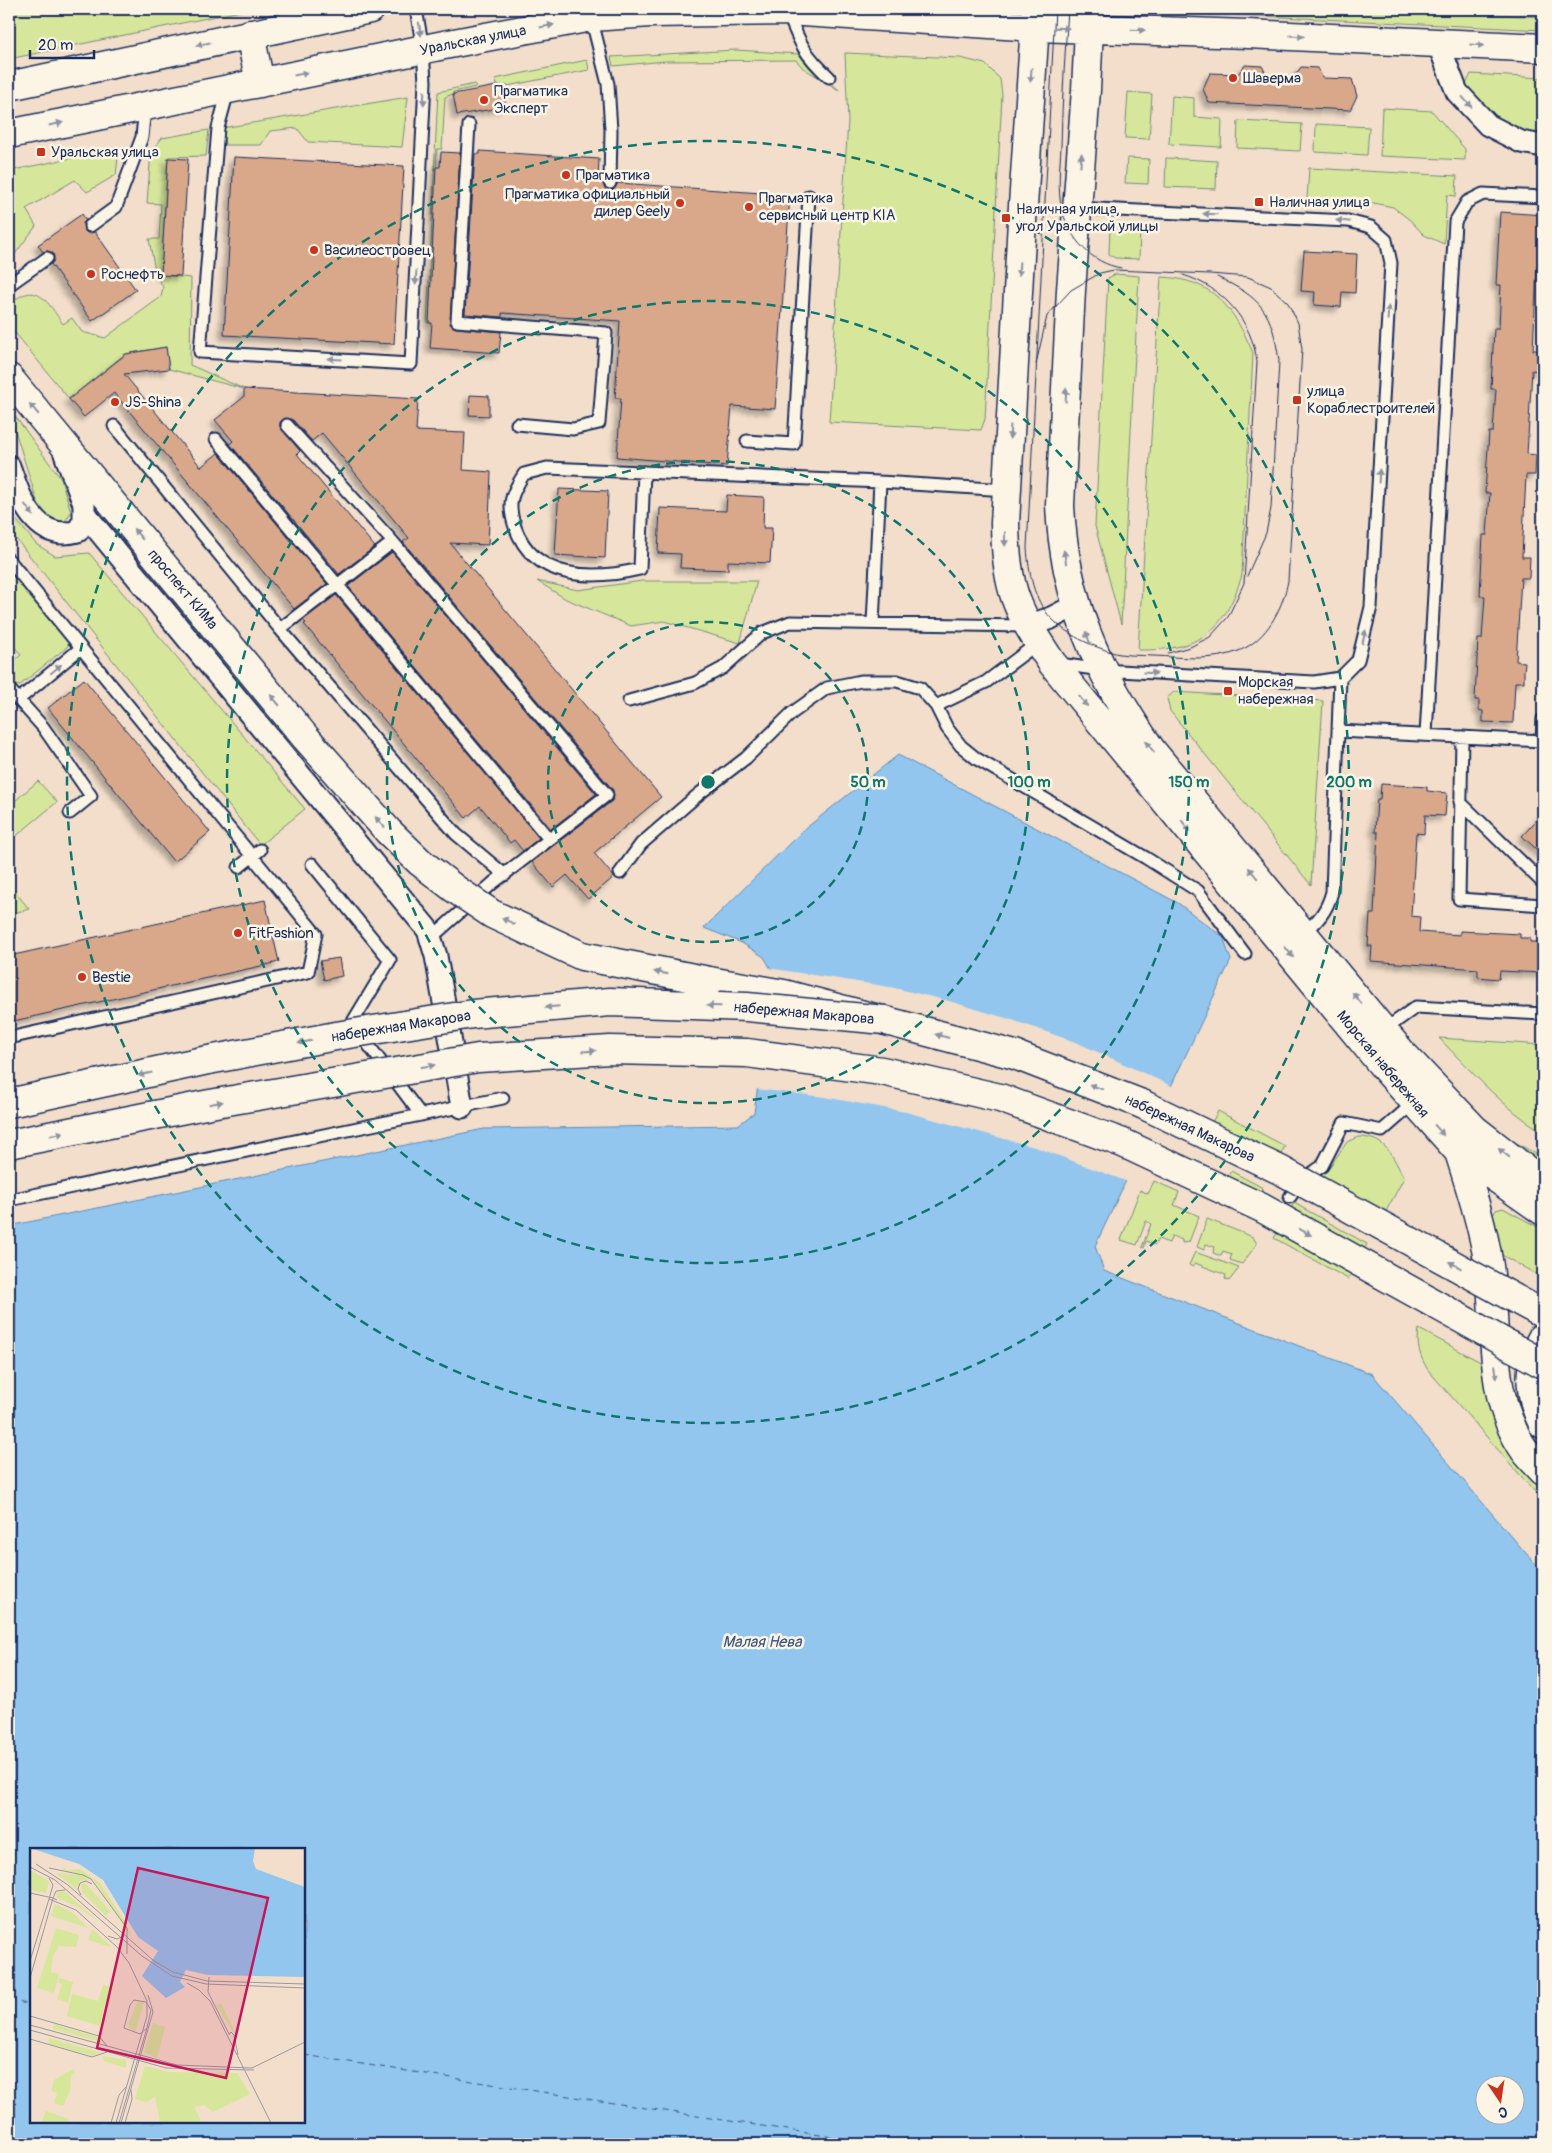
<svg xmlns="http://www.w3.org/2000/svg" width="1552" height="2153" font-family="Pangolin,sans-serif">
<defs>
<filter id="shadow"><feDropShadow dx="-4.5" dy="4.5" stdDeviation="2.5" flood-color="#0004"/></filter>
</defs>
<rect width="100%" height="100%" fill="#f2deca"/>
<filter id="ink" filterUnits="userSpaceOnUse"><feTurbulence type="fractalNoise" baseFrequency=".02" numOctaves="2"/><feDisplacementMap in="SourceGraphic" scale="10" xChannelSelector="R" yChannelSelector="G"/><feConvolveMatrix kernelMatrix="1 2 1 2 8 2 1 2 1" color-interpolation-filters="sRGB"/></filter>
<g filter="url(#ink)">
<path fill="#d6e79b" stroke="#788b7c" d="M9,9H250L9,59Z
M1159,9H1389L1543,17V30L1159,11Z
M736,50L798,54L839,90L803,68L796,60L666,61L613,66L611,57Z
M845,53L960,58L985,64L1000,79L1002,95L985,419L981,430L829,422L848,121Z
M587,60L589,70L507,86L497,85L495,79Z
M1471,74L1543,78V135L1525,132L1489,118L1466,84Z
M475,84L476,87L453,92V94L445,97L442,149H437L429,323H427L438,92Z
M1128,92L1152,94L1149,139L1125,138Z
M1172,96L1194,98V117L1222,119L1221,147L1169,144Z
M408,97L402,147L308,142L297,128L270,131L261,145H225L222,128Z
M1382,108L1432,111L1465,149V160L1380,156Z
M1238,121L1302,124L1300,151L1237,148Z
M1316,124L1369,127L1367,155L1315,152Z
M209,130L206,156L168,157L161,275L191,278L190,365L244,389L169,369L166,347L125,354L69,399L12,329L9,324V305C36,279 47,301 63,324L72,318L82,332L105,338L161,297L163,287L156,276L149,239H159L161,204L147,203L151,152L162,138Z
M119,148L116,175L87,192L75,180L26,209L36,226L9,262V171Z
M1127,158L1149,159L1148,184L1125,183Z
M1166,158L1217,161L1216,189L1165,187Z
M1309,168L1457,176L1456,196L1447,195L1444,244L1424,235L1410,220L1393,207L1374,203L1307,199Z
M1110,226L1140,227L1139,259L1115,258L1109,254Z
M1116,274L1139,276L1121,624L1095,526L1108,278Z
M1161,277C1213,279 1234,308 1253,353L1242,575C1224,633 1198,651 1138,650Z
M9,408L61,479L71,512L64,523L56,525L44,514L37,501L12,421L9,416Z
M9,511L36,544L55,556L89,553L305,809L260,845L9,530Z
M9,566L70,641L67,647L19,686C8,683 9,674 9,665L21,655L9,640Z
M537,581L578,590L642,581H757L740,643L664,621L631,626L566,599Z
M1174,692L1323,701L1311,885L1170,711L1167,698Z
M38,781L57,802L9,842V806Z
M9,884L29,909L9,914Z
M1439,1038L1543,1045V1132C1503,1108 1471,1071 1439,1038Z
M1218,1111L1285,1146L1269,1176L1202,1141Z
M1358,1137C1387,1137 1392,1156 1404,1178L1373,1235L1310,1182L1327,1171L1347,1142Z
M1506,1137L1543,1158V1167Z
M1231,1171L1263,1188L1250,1213L1217,1196Z
M1154,1181L1179,1192L1174,1205L1199,1216L1189,1242L1182,1243V1240L1172,1236L1169,1243L1158,1239L1155,1245L1146,1241L1144,1248L1142,1247L1151,1224L1146,1221L1137,1245L1121,1240L1140,1190L1148,1194Z
M1294,1203L1367,1244L1348,1279L1274,1238Z
M1503,1208L1543,1230V1278L1498,1253L1491,1218L1496,1210Z
M1207,1219L1253,1237L1257,1244L1242,1264L1230,1260L1232,1254L1223,1251L1221,1256L1213,1253L1215,1247L1206,1244L1204,1250L1197,1247Z
M1195,1252L1239,1268L1229,1281L1225,1279L1226,1275L1195,1263L1193,1267L1189,1265Z
M1419,1329L1486,1365L1538,1480L1543,1485V1501L1428,1370C1420,1357 1416,1345 1419,1329Z"/>
<path fill="#92c6ef" stroke="#628ab5" fill-rule="evenodd" d="M898,755L1178,903L1223,937L1231,960L1095,1246L1104,1271L1372,1374L1543,1573V2144H9V1226L484,1129L738,1125L754,1113L774,974L764,957L742,943L704,928L801,832ZM31,1849H304V2122H31ZM1484,2086H1514V2116H1484Z"/>
<path fill="#f2deca" d="M768,968L890,987L949,1001L1009,1019L1078,1043L1174,1087L1128,1182L1038,1148L906,1112L824,1097L755,1089L771,974Z"/>
<g fill="none" stroke-linecap="round" stroke-linejoin="round">
<path stroke="#395582" stroke-width="1" stroke-dasharray="6 5" stroke-linecap="butt" d="M9,2000L31,2005
M304,2055L878,2144"/>
</g>
<path fill="#d9a88b" stroke="#1b2f5e" filter="url(#shadow)" d="M1245,65L1262,66L1267,76L1294,77L1301,67L1317,68L1323,78L1352,79L1357,96L1350,110L1209,103L1203,89L1210,73L1238,74Z
M502,85L506,107L457,115L453,94Z
M480,151L599,159L598,181L603,182L604,187L609,190L614,189L618,183L790,195L775,409L732,406L727,466L617,457L621,398H615L620,321L502,313V317L465,314L475,154H480Z
M441,152L460,153L450,324L456,328L501,332L499,353L430,348L432,323H429L436,167H440Z
M234,157L404,166L394,344L224,335Z
M168,158L188,159L181,276L161,275Z
M1500,212L1543,215V267H1537L1533,350H1541L1540,371L1532,370L1527,454L1536,455L1535,475H1526L1522,557H1530L1529,578H1521L1516,661L1525,662L1524,672V682H1515L1513,723L1483,722V711L1479,710V700H1475L1478,639H1482L1485,596H1480L1483,535H1487L1490,493H1485L1489,432H1493L1496,389H1491L1494,328H1499L1501,285H1496Z
M82,214L86,220L83,223L84,230L87,233L95,232L136,290L92,321L51,264L54,258L53,253L47,251L43,252L38,245Z
M1304,251L1357,254L1355,293L1342,292L1341,307L1314,305L1315,292L1301,291Z
M166,347L169,369L124,374L201,467L218,453L327,584L294,609L114,393L84,417L69,399L126,354Z
M244,389L418,399L416,431L465,433L463,470L491,472L488,545L450,543L661,797L594,853L614,877L588,899L567,875L553,887L532,862L612,801L614,797L613,790L403,542L409,538L322,433L312,441L293,420L285,418L280,422V427L300,451L297,454L375,547L339,574L230,444L233,441L215,420L244,397Z
M470,395L489,396V416L469,415Z
M559,489L608,491L605,558L555,555Z
M727,495L764,497L763,528H772L770,563L728,561V570L680,568L681,554L658,553L660,508L726,511Z
M392,552L596,794L551,829L348,586Z
M336,595L539,838L523,851L514,840L510,843L480,806L466,818L304,624L306,623L303,620Z
M84,679L210,832L174,862L48,708Z
M1381,784L1427,787V791L1447,793L1445,816L1425,815L1424,834L1416,833L1411,916L1420,917L1419,932L1460,935V931L1520,934V938H1530V942H1543V973L1500,971L1499,979L1488,978L1478,977V969L1371,961L1372,946H1368L1370,914H1374L1378,832H1375L1377,799H1380Z
M1543,813V855L1522,836Z
M265,900L279,962L9,1022V956Z
M339,958L342,976L324,980L320,961Z"/>
<g fill="none" stroke-linecap="round" stroke-linejoin="round">
<g stroke="#1b2f5e" stroke-width="15">
<path id="lane" d="M787,11C800,43 803,53 829,77
M591,17L608,84L611,130L610,183
M228,91L218,128L200,352L411,364L425,82L423,49L416,9
M469,125L457,321L606,333L599,423L573,429L517,424
M90,226L116,207L142,137L145,107
M9,285L47,258
M287,425L393,542L607,795L493,883L431,938
M114,426L280,629L456,834L505,875
M216,439L549,839
M747,441L794,444L809,196
M644,472L640,569C593,580 534,581 515,527C507,504 511,494 524,474L547,468L880,482L1007,490
M9,560L81,648L18,700
M873,623L880,482
M280,629L393,542
M1059,664L1102,670L1314,682L1340,678L1358,660L1371,607L1391,263L1386,240L1371,227L1348,221L1077,208
M9,689L43,727L91,796L70,813
M629,701L695,683L723,668L762,633L790,622L1027,626
M936,706L986,682L1038,643
M1338,731L1542,741L1543,719
M1426,735L1455,222L1467,202L1483,194L1543,197
M1462,737L1459,899L1543,905
M1460,802L1543,883
M312,864L390,960L352,1023L421,1115
M239,867L260,850
M620,873L641,844L699,794L746,758L792,713L827,688L861,681H897L920,688L936,706L947,728L961,746L977,759L1146,858L1198,891L1245,954
M1303,934C1318,921 1327,911 1332,892L1340,678
M1384,1030L1416,1007L1543,1014
M9,1038L308,972L316,934L81,648
M1290,1197L1301,1181L1322,1166L1344,1123L1382,1131L1415,1102
M9,1200L503,1098"/>
</g>
<g stroke="#1b2f5e" stroke-width="25">
<path id="street" d="M1438,43L1457,92L1488,125L1521,142L1543,146
M9,466C20,498 35,543 78,531L84,520V504L65,454
M84,513L428,930L436,956L462,1107
M1027,626L1051,618L1076,605"/>
</g>
<g stroke="#1b2f5e" stroke-width="31">
<path id="secondary" d="M1036,9L1022,221L1005,523C1006,590 1016,609 1052,663L1384,1067L1459,1152L1543,1211
M1090,9L1086,90L1071,290L1060,505C1064,600 1098,674 1152,751L1401,1052L1474,1129L1543,1183
M250,34L260,83
M9,86L370,9
M9,134L449,44L591,17L650,13L787,11L1035,27L1248,34L1543,48
M9,378L306,738
M709,981L784,994L1015,1055L1142,1104
M1459,1152C1471,1190 1483,1227 1489,1266C1498,1329 1486,1395 1525,1451C1530,1458 1537,1464 1543,1471
M1543,1336C1526,1365 1529,1396 1543,1424"/>
</g>
<use href="#lane" stroke="#fcf5e5" stroke-width="11"/>
<use href="#street" stroke="#fcf5e5" stroke-width="21"/>
<use href="#secondary" stroke="#fcf5e5" stroke-width="28"/>
<path stroke="#1b2f5e" stroke-width="1" d="M1068,9C1065,54 1062,100 1061,146C1060,166 1057,190 1062,210C1070,239 1091,263 1121,268
M1217,277C1262,298 1272,311 1279,361L1271,508L1266,533L1247,576
M1036,364L1047,316L1071,290L1100,273L1114,270L1210,274L1248,277L1271,287L1288,303L1298,323L1302,349L1288,581C1283,606 1270,633 1247,647C1218,663 1184,657 1153,656C1139,655 1124,656 1111,652C1090,645 1067,635 1051,618C1033,599 1029,573 1027,548L1055,9
M1168,653L1190,647L1210,637L1228,617L1244,583L1257,362C1252,321 1223,287 1183,275"/>
<g stroke="#1b2f5e" stroke-width="31" stroke-linecap="butt">
<path id="secondary-bridge" d="M306,738L388,831L420,862L455,889L492,914L582,956L709,981
M9,1103L203,1061L336,1036L473,1014L610,1002L747,1007L885,1020
M1142,1104L1282,1171L1543,1314
M9,1144L210,1104L478,1058L610,1050L747,1053L882,1071L1000,1098L1123,1143L1262,1208L1543,1364"/>
</g>
<use href="#secondary-bridge" stroke="#fcf5e5" stroke-width="28"/>
</g>
<defs><path id="oneway-solid" d="M-6-.8H1V-3.2L6.5 0L1 3.2V.8H-6Z" transform="scale(1.25)"/></defs>
<g fill="#8c92a2">
<use href="#oneway-solid" transform="translate(547 26) rotate(-11)"/>
<use href="#oneway-solid" transform="translate(1062 28) rotate(2)"/>
<use href="#oneway-solid" transform="translate(420 29) rotate(80)"/>
<use href="#oneway-solid" transform="translate(1138 30) rotate(2)"/>
<use href="#oneway-solid" transform="translate(1297 36) rotate(3)"/>
<use href="#oneway-solid" transform="translate(203 44) rotate(168)"/>
<use href="#oneway-solid" transform="translate(1477 45) rotate(3)"/>
<use href="#oneway-solid" transform="translate(301 74) rotate(-11)"/>
<use href="#oneway-solid" transform="translate(1031 75) rotate(95)"/>
<use href="#oneway-solid" transform="translate(424 98) rotate(93)"/>
<use href="#oneway-solid" transform="translate(1467 102) rotate(48)"/>
<use href="#oneway-solid" transform="translate(56 124) rotate(-12)"/>
<use href="#oneway-solid" transform="translate(1081 160) rotate(-85)"/>
<use href="#oneway-solid" transform="translate(1210 214) rotate(-178)"/>
<use href="#oneway-solid" transform="translate(1343 221) rotate(-174)"/>
<use href="#oneway-solid" transform="translate(1019 269) rotate(93)"/>
<use href="#oneway-solid" transform="translate(416 278) rotate(93)"/>
<use href="#oneway-solid" transform="translate(1388 313) rotate(-87)"/>
<use href="#oneway-solid" transform="translate(335 359) rotate(-177)"/>
<use href="#oneway-solid" transform="translate(1066 395) rotate(-87)"/>
<use href="#oneway-solid" transform="translate(34 409) rotate(-130)"/>
<use href="#oneway-solid" transform="translate(1010 432) rotate(93)"/>
<use href="#oneway-solid" transform="translate(1379 476) rotate(-87)"/>
<use href="#oneway-solid" transform="translate(29 510) rotate(54)"/>
<use href="#oneway-solid" transform="translate(138 534) rotate(-130)"/>
<use href="#oneway-solid" transform="translate(1005 539) rotate(89)"/>
<use href="#oneway-solid" transform="translate(1065 557) rotate(-99)"/>
<use href="#oneway-solid" transform="translate(1364 637) rotate(-76)"/>
<use href="#oneway-solid" transform="translate(1088 638) rotate(-111)"/>
<use href="#oneway-solid" transform="translate(56 669) rotate(-40)"/>
<use href="#oneway-solid" transform="translate(1150 673) rotate(4)"/>
<use href="#oneway-solid" transform="translate(275 700) rotate(-130)"/>
<use href="#oneway-solid" transform="translate(1083 701) rotate(50)"/>
<use href="#oneway-solid" transform="translate(1150 747) rotate(-127)"/>
<use href="#oneway-solid" transform="translate(380 822) rotate(-132)"/>
<use href="#oneway-solid" transform="translate(1186 826) rotate(51)"/>
<use href="#oneway-solid" transform="translate(1253 873) rotate(-129)"/>
<use href="#oneway-solid" transform="translate(508 921) rotate(-154)"/>
<use href="#oneway-solid" transform="translate(1289 952) rotate(51)"/>
<use href="#oneway-solid" transform="translate(661 973) rotate(-170)"/>
<use href="#oneway-solid" transform="translate(1357 998) rotate(-130)"/>
<use href="#oneway-solid" transform="translate(714 1006) rotate(-178)"/>
<use href="#oneway-solid" transform="translate(552 1007) rotate(175)"/>
<use href="#oneway-solid" transform="translate(942 1036) rotate(-165)"/>
<use href="#oneway-solid" transform="translate(305 1042) rotate(169)"/>
<use href="#oneway-solid" transform="translate(589 1051) rotate(-4)"/>
<use href="#oneway-solid" transform="translate(428 1066) rotate(-9)"/>
<use href="#oneway-solid" transform="translate(145 1074) rotate(168)"/>
<use href="#oneway-solid" transform="translate(1096 1087) rotate(-159)"/>
<use href="#oneway-solid" transform="translate(216 1103) rotate(-10)"/>
<use href="#oneway-solid" transform="translate(1439 1130) rotate(49)"/>
<use href="#oneway-solid" transform="translate(57 1134) rotate(-11)"/>
<use href="#oneway-solid" transform="translate(1504 1153) rotate(-142)"/>
<use href="#oneway-solid" transform="translate(1305 1232) rotate(29)"/>
<use href="#oneway-solid" transform="translate(1455 1265) rotate(-151)"/>
<use href="#oneway-solid" transform="translate(1496 1372) rotate(83)"/>
</g>
</g>
<g fill="none" stroke="#0f766e" stroke-width="2.5" stroke-dasharray="9 6">
<circle cx="708" cy="782" r="160"/>
<circle cx="708" cy="782" r="321"/>
<circle cx="708" cy="782" r="481"/>
<circle cx="708" cy="782" r="641"/>
</g>
<g fill="#c8321e" stroke="#fcf5e5" stroke-width="2">
<circle cx="1233" cy="78" r="5"/>
<circle cx="484" cy="100" r="5"/>
<rect x="36" y="147" width="10" height="10" rx="2.5"/>
<circle cx="566" cy="175" r="5"/>
<rect x="1254" y="197" width="10" height="10" rx="2.5"/>
<circle cx="680" cy="203" r="5"/>
<circle cx="749" cy="207" r="5"/>
<rect x="1001" y="213" width="10" height="10" rx="2.5"/>
<circle cx="314" cy="250" r="5"/>
<circle cx="91" cy="274" r="5"/>
<rect x="1292" y="395" width="10" height="10" rx="2.5"/>
<circle cx="115" cy="402" r="5"/>
<rect x="1223" y="686" width="10" height="10" rx="2.5"/>
<circle cx="238" cy="933" r="5"/>
<circle cx="82" cy="977" r="5"/>
</g>
<g text-anchor="middle" stroke-width="5" stroke-linejoin="round" paint-order="stroke">
<g font-size="15" fill="#1b2f5e" stroke="#fcf5e5">
<text transform="translate(473 40) rotate(-11)" y="5">Уральская улица</text>
<text transform="translate(183 589) rotate(50)" y="5">проспект КИМа</text>
<text transform="translate(804 1013) rotate(5)" y="5">набережная Макарова</text>
<text transform="translate(401 1026) rotate(-9)" y="5">набережная Макарова</text>
<text transform="translate(1383 1064) rotate(50)" y="5">Морская набережная</text>
<text transform="translate(1190 1128) rotate(25)" y="5">набережная Макарова</text>
</g>
<g font-size="15" fill="#1b2f5e" stroke="#fcf5e5" text-anchor="start">
<text x="1243" y="83">Шаверма</text>
<text x="494" y="96">Прагматика<tspan x="494" dy="17">Эксперт</tspan></text>
<text x="51" y="157">Уральская улица</text>
<text x="576" y="180">Прагматика</text>
<text x="670" y="199" text-anchor="end">Прагматика официальный<tspan x="670" dy="17">дилер Geely</tspan></text>
<text x="759" y="203">Прагматика<tspan x="759" dy="17">сервисный центр KIA</tspan></text>
<text x="1269" y="207">Наличная улица</text>
<text x="1016" y="214">Наличная улица,<tspan x="1016" dy="17">угол Уральской улицы</tspan></text>
<text x="324" y="255">Василеостровец</text>
<text x="101" y="279">Роснефть</text>
<text x="1307" y="396">улица<tspan x="1307" dy="17">Кораблестроителей</tspan></text>
<text x="125" y="407">JS-Shina</text>
<text x="1238" y="687">Морская<tspan x="1238" dy="17">набережная</tspan></text>
<text x="248" y="938">FitFashion</text>
<text x="92" y="982">Bestie</text>
</g>
<g font-size="16" font-style="italic" fill="#395582" stroke="#fcf5e5">
<text x="762" y="1647">Малая Нева</text>
</g>
</g>
<g transform="translate(30 1848)">
<rect width="275" height="275" fill="#f2deca"/>
<path d="M34,19L36,22L50,21L70,35L94,72L103,92L63,32L33,22ZM0,22L19,33L16,45L0,42ZM26,25L50,27L60,32L50,33L47,42ZM55,35L80,63L76,68L52,44L51,36ZM34,43L70,75L48,59L27,50L26,45ZM25,56L43,65L58,80L21,68ZM26,80L49,87L46,99L29,98L23,108L21,124L29,126L24,145L7,140ZM62,81L81,98L80,99L58,92ZM29,130L43,134L38,155L27,151L32,136L28,134ZM73,137L80,139L70,178L37,168L42,146L68,153ZM107,154H114L105,185L98,177ZM191,155L207,188H206L186,157ZM123,175L135,179L127,210L114,204ZM24,176L71,190L75,195L23,181ZM19,190L72,205L63,208L18,196ZM73,208L96,212V220L74,213ZM115,218L139,224L207,225L220,246L183,264L174,257L164,259L171,273L166,275H130L125,249L116,254L105,251ZM43,221L45,224L41,228L40,243L33,258L24,255L27,245L21,243L24,232ZM16,263L39,271L38,275H11Z" fill="#d6e79b"/>
<path d="M0,0H225L223,13L226,21L275,39V129L178,127L156,122L150,134L155,139L136,150L112,128L128,103L108,89L73,32L49,16Z" fill="#92c6ef"/>
<path fill="none" stroke="#92c6ef" stroke-width="2.5" d="M79,0L222,57L275,82"/>
<path fill="none" stroke="#9c989f" stroke-width="1" d="M6,16L38,37L124,113L143,124L177,133L275,136M0,19L25,32L112,108L142,128L176,136L275,140M19,20L53,27L61,31L97,80V106M19,30L23,37L19,51L46,62L87,99L99,115L117,153V168L86,275M0,45L23,50L0,130M51,47L48,41L50,35L56,33L62,36M27,52L23,50L26,43L35,42M78,88L87,91L94,88M0,113L19,51M179,129L178,144L199,186M157,135L169,142L180,153L241,275M0,168L69,188L77,198M0,177L147,217L222,220L275,194M0,182L136,220L224,222M199,187L201,184L204,187L208,207M0,191L62,209L77,204M81,275L89,247L96,239M89,275L117,180L121,162L116,154L104,152L100,157L94,180L110,186L117,180M91,275L123,164L118,147M95,275L102,251L101,242"/>
<path fill="#c2185b" fill-opacity="0.15" stroke="#c2185b" stroke-width="2.5" d="M108,20L238,50L196,230L67,200Z"/>
<rect width="275" height="275" fill="none" stroke="#1b2f5e" stroke-width="2.5"/>
</g>
<circle cx="708" cy="782" r="8" fill="#0f766e" stroke="#fcf5e5" stroke-width="2.5"/>
<g font-size="15" text-anchor="middle" font-weight="bold" fill="#0f766e" stroke="#fcf5e5" stroke-width="5" stroke-linejoin="round" paint-order="stroke">
<text x="868" y="787">50 m</text>
<text x="1029" y="787">100 m</text>
<text x="1189" y="787">150 m</text>
<text x="1349" y="787">200 m</text>
</g>
<rect width="1552" height="2153" fill="none" stroke="#fcf5e5" stroke-width="30"/>
<rect x="15" y="15" width="1522" height="2123" fill="none" stroke="#1b2f5e" stroke-width="2" filter="url(#ink)"/>
<g transform="translate(1500 2100) rotate(167)"><circle r="24" fill="#fcf5e5" stroke="#a2a6af"/>
<path d="M0-4L9 19L0 12L-9 19Z" fill="#c8321e"/>
<text y="-8" font-size="14" font-weight="bold" text-anchor="middle" fill="#1b2f5e">С</text>
</g>
<path d="M30 50v8h64v-8" fill="none" stroke="#1b2f5e" stroke-width="2.5"/>
<text x="38" y="50" font-size="15" fill="#1b2f5e" stroke="#fcf5e5" stroke-width="4" paint-order="stroke">20 m</text>
</svg>
